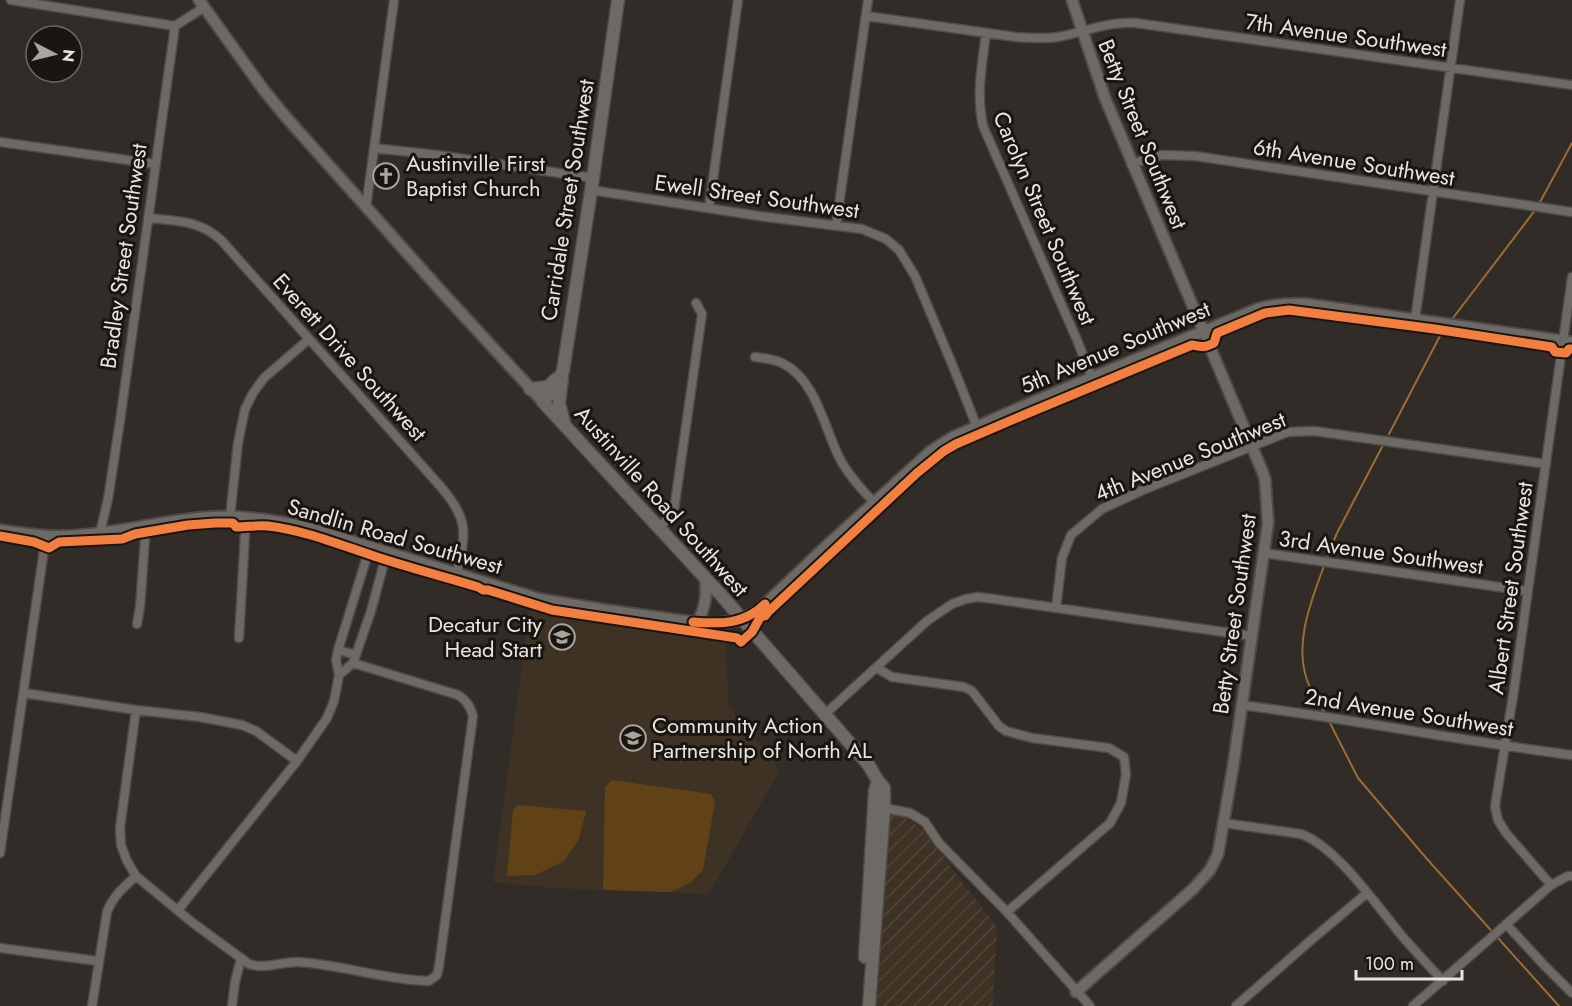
<svg xmlns="http://www.w3.org/2000/svg" width="1572" height="1006" font-family="Jost,sans-serif">
<defs>
<pattern id="industrial-furrows" width="10" height="10" patternUnits="userSpaceOnUse" patternTransform="scale(1.5)"><rect width="10" height="10" fill="#3e3225"/><path d="M-1 1l2-2M0 10L10 0M9 11l2-2" fill="none" stroke="#51463a"/></pattern>
</defs>
<rect width="100%" height="100%" fill="#312c27"/>
<path fill="#3e3225" d="M530,605L725,634L729,706L780,770L709,894L550,888L493,882Z"/>
<path fill="url(#industrial-furrows)" d="M894,809L921,828L997,927L993,1006H873L887,820Z"/>
<path fill="#614217" d="M612,780L711,794L715,801L703,870L690,883L671,892L603,890L605,787Z
M518,805L586,811L579,839L564,861L535,875L507,876L513,810Z"/>
<g fill="none" stroke-linecap="round" stroke-linejoin="round">
<path stroke="#9b6d33" stroke-width="2" d="M1539,204L1572,143
M1453,318L1536,209
M1389,434L1442,332
M1326,560L1337,533L1382,447
M1324,566C1311,601 1294,643 1307,680C1311,692 1319,703 1325,713
M1329,721L1358,778L1427,859L1559,1006"/>
<g stroke="#4f4a46" stroke-width="11">
<path id="minor" d="M11,0L175,26
M866,16L1016,37C1030,38 1044,39 1058,37C1085,32 1108,21 1136,23L1572,85
M986,33C982,66 976,93 983,126L1077,340L1092,378
M0,142L156,164
M374,148L437,155L593,178
M1131,164L1162,155L1195,156L1572,212
M591,190L759,216L862,229L886,239L899,250L915,276L952,364L977,427
M366,208L394,0
M709,208L738,0
M148,218C176,221 199,220 221,240L441,487C469,520 466,532 457,573
M836,226L868,0
M1415,320L1460,0
M755,357C764,358 773,359 782,363C816,379 824,428 840,459C849,476 861,489 874,502
M230,517L238,443L245,409L253,393L264,378L309,339
M659,529L674,510L702,314L696,303
M100,533L108,499L120,421L175,26L203,8
M1264,553L1527,591
M1056,608L1062,558L1071,535L1102,509L1143,490L1288,432L1314,431L1546,464
M137,624L140,607L146,525
M239,638L246,517
M338,650L356,655
M877,668L892,677L964,687L972,691L999,726L1006,731L1032,738L1109,748L1124,757L1126,774L1121,803L1110,823L1007,912
M339,675L353,663L371,611L385,559L386,551
M24,693L136,710L200,717L242,725L256,731L297,761
M1241,705C1352,719 1461,741 1572,755
M136,710L120,828L121,845L127,861L136,876L193,923L249,964C266,970 282,961 299,962C343,965 385,980 429,981L437,975L439,966L473,716C470,706 467,701 458,695L353,663
M824,715L927,621L952,604L966,599L978,597L994,599L1252,636
M884,808L910,813L925,822L939,843L1007,912L1090,1006
M1224,823L1301,834C1337,847 1377,906 1402,936C1415,951 1429,966 1443,981
M0,853L46,536
M1551,885L1506,833L1498,820L1495,806L1514,690L1572,277
M178,910L297,761L327,718L334,701L339,675L336,660L338,650L370,547
M1506,924L1543,964L1572,993
M0,948L98,961
M92,1006L107,912C113,896 124,887 136,876
M232,1006L235,982L241,959
M1236,1006L1310,941L1367,893
M1413,1006L1551,885L1568,876H1572"/>
</g>
<g stroke="#4f4a46" stroke-width="14">
<path id="tertiary" d="M199,0L263,89L285,116L441,291L543,402
M1072,0L1105,98L1261,468L1265,479L1268,523L1233,767L1218,854L1210,870L1193,889L1076,992
M0,530C21,533 43,537 64,536C113,535 161,520 210,517C243,515 275,520 306,527L539,599L606,610L692,622L713,624L741,620L759,610L823,549L931,451L953,437L1033,402L1257,309C1274,304 1289,303 1307,304L1572,342
M692,622L699,619C706,606 707,593 705,579"/>
</g>
<g stroke="#4f4a46" stroke-width="15">
<path id="secondary" d="M618,0L593,178L563,371L554,388L543,402L721,595L868,764L878,781L884,788V808L869,1006
M562,378L559,403L564,423
M530,389L548,387L556,379
M865,957L875,791L878,781"/>
</g>
<use href="#minor" stroke="#6d6a66" stroke-width="8"/>
<use href="#tertiary" stroke="#6d6a66" stroke-width="10"/>
<use href="#secondary" stroke="#6d6a66" stroke-width="12"/>
<g stroke="#191611" stroke-width="13">
<path id="cycleway" d="M0,536L34,542L49,548L59,542L122,539L135,534L188,525L215,523H233L236,527C247,527 258,525 268,526C303,530 338,544 371,555C406,567 442,576 478,587L483,590H488L552,610L737,638L741,642L752,632L761,616H765L768,612L917,473L944,451L956,444L1026,414L1192,345C1202,347 1204,348 1214,343L1217,333L1265,313L1289,310L1435,329L1552,347L1555,352L1566,353L1569,349H1572
M693,622C720,624 744,625 765,604"/>
</g>
<use href="#cycleway" stroke="#f27e40" stroke-width="9"/>
</g>
<defs>
<g id="church-ring" transform="scale(1.35)"><circle r="9.5" fill="#191611" stroke="#a9a49e" stroke-width="1.5"/><path d="M-1.2-6h2.4v3.5h3.3v2.4h-3.3V6h-2.4V-.1h-3.3v-2.4h3.3Z" fill="#a9a49e"/></g>
<g id="school-ring" transform="scale(1.35)"><circle r="9.5" fill="#191611" stroke="#a9a49e" stroke-width="1.5"/><path d="M0-5L7-2L0 1L-7-2ZM-4 1L0 2.5L4 1V4Q0 6-4 4Z" fill="#a9a49e"/></g>
</defs>
<g fill-rule="evenodd">
<use href="#church-ring" x="386" y="176"/>
<use href="#school-ring" x="562" y="637"/>
<use href="#school-ring" x="633" y="738"/>
</g>
<g text-anchor="middle" stroke-width="6" stroke-linejoin="round" paint-order="stroke">
<g font-size="22" fill="#eae4de" stroke="#191611">
<text transform="translate(1346 35) rotate(8)" y="8">7th Avenue Southwest</text>
<text transform="translate(1143 134) rotate(68)" y="8">Betty Street Southwest</text>
<text transform="translate(1354 162) rotate(9)" y="8">6th Avenue Southwest</text>
<text transform="translate(757 196) rotate(8)" y="8">Ewell Street Southwest</text>
<text transform="translate(567 200) rotate(-81)" y="8">Carridale Street Southwest</text>
<text transform="translate(1045 218) rotate(67)" y="8">Carolyn Street Southwest</text>
<text transform="translate(123 256) rotate(-82)" y="8">Bradley Street Southwest</text>
<text transform="translate(1115 347) rotate(-23)" y="8">5th Avenue Southwest</text>
<text transform="translate(350 357) rotate(48)" y="8">Everett Drive Southwest</text>
<text transform="translate(1190 456) rotate(-22)" y="8">4th Avenue Southwest</text>
<text transform="translate(662 501) rotate(48)" y="8">Austinville Road Southwest</text>
<text transform="translate(395 536) rotate(16)" y="8">Sandlin Road Southwest</text>
<text transform="translate(1381 552) rotate(8)" y="8">3rd Avenue Southwest</text>
<text transform="translate(1510 588) rotate(-82)" y="8">Albert Street Southwest</text>
<text transform="translate(1234 614) rotate(-82)" y="8">Betty Street Southwest</text>
<text transform="translate(1409 712) rotate(9)" y="8">2nd Avenue Southwest</text>
</g>
<g font-size="22" fill="#eae4de" stroke="#191611" text-anchor="start">
<text x="406" y="171">Austinville First<tspan x="406" dy="25">Baptist Church</tspan></text>
<text x="542" y="632" text-anchor="end">Decatur City<tspan x="542" dy="25">Head Start</tspan></text>
<text x="652" y="733">Community Action<tspan x="652" dy="25">Partnership of North AL</tspan></text>
</g>
</g>
<g transform="translate(54 54) rotate(97)"><circle r="28" fill="#191611" stroke="#6d6863" stroke-width="1.5"/>
<path d="M0-4.5L10 22L0 15L-10 22Z" fill="#a9a49e"/>
<text y="-9" font-size="16" font-weight="bold" text-anchor="middle" fill="#eae4de">N</text>
</g>
<path d="M1356 970v9h106v-9" fill="none" stroke="#eae4de" stroke-width="3"/>
<text x="1365" y="970" font-size="18" fill="#eae4de" stroke="#191611" stroke-width="4.5" paint-order="stroke">100 m</text>
</svg>
